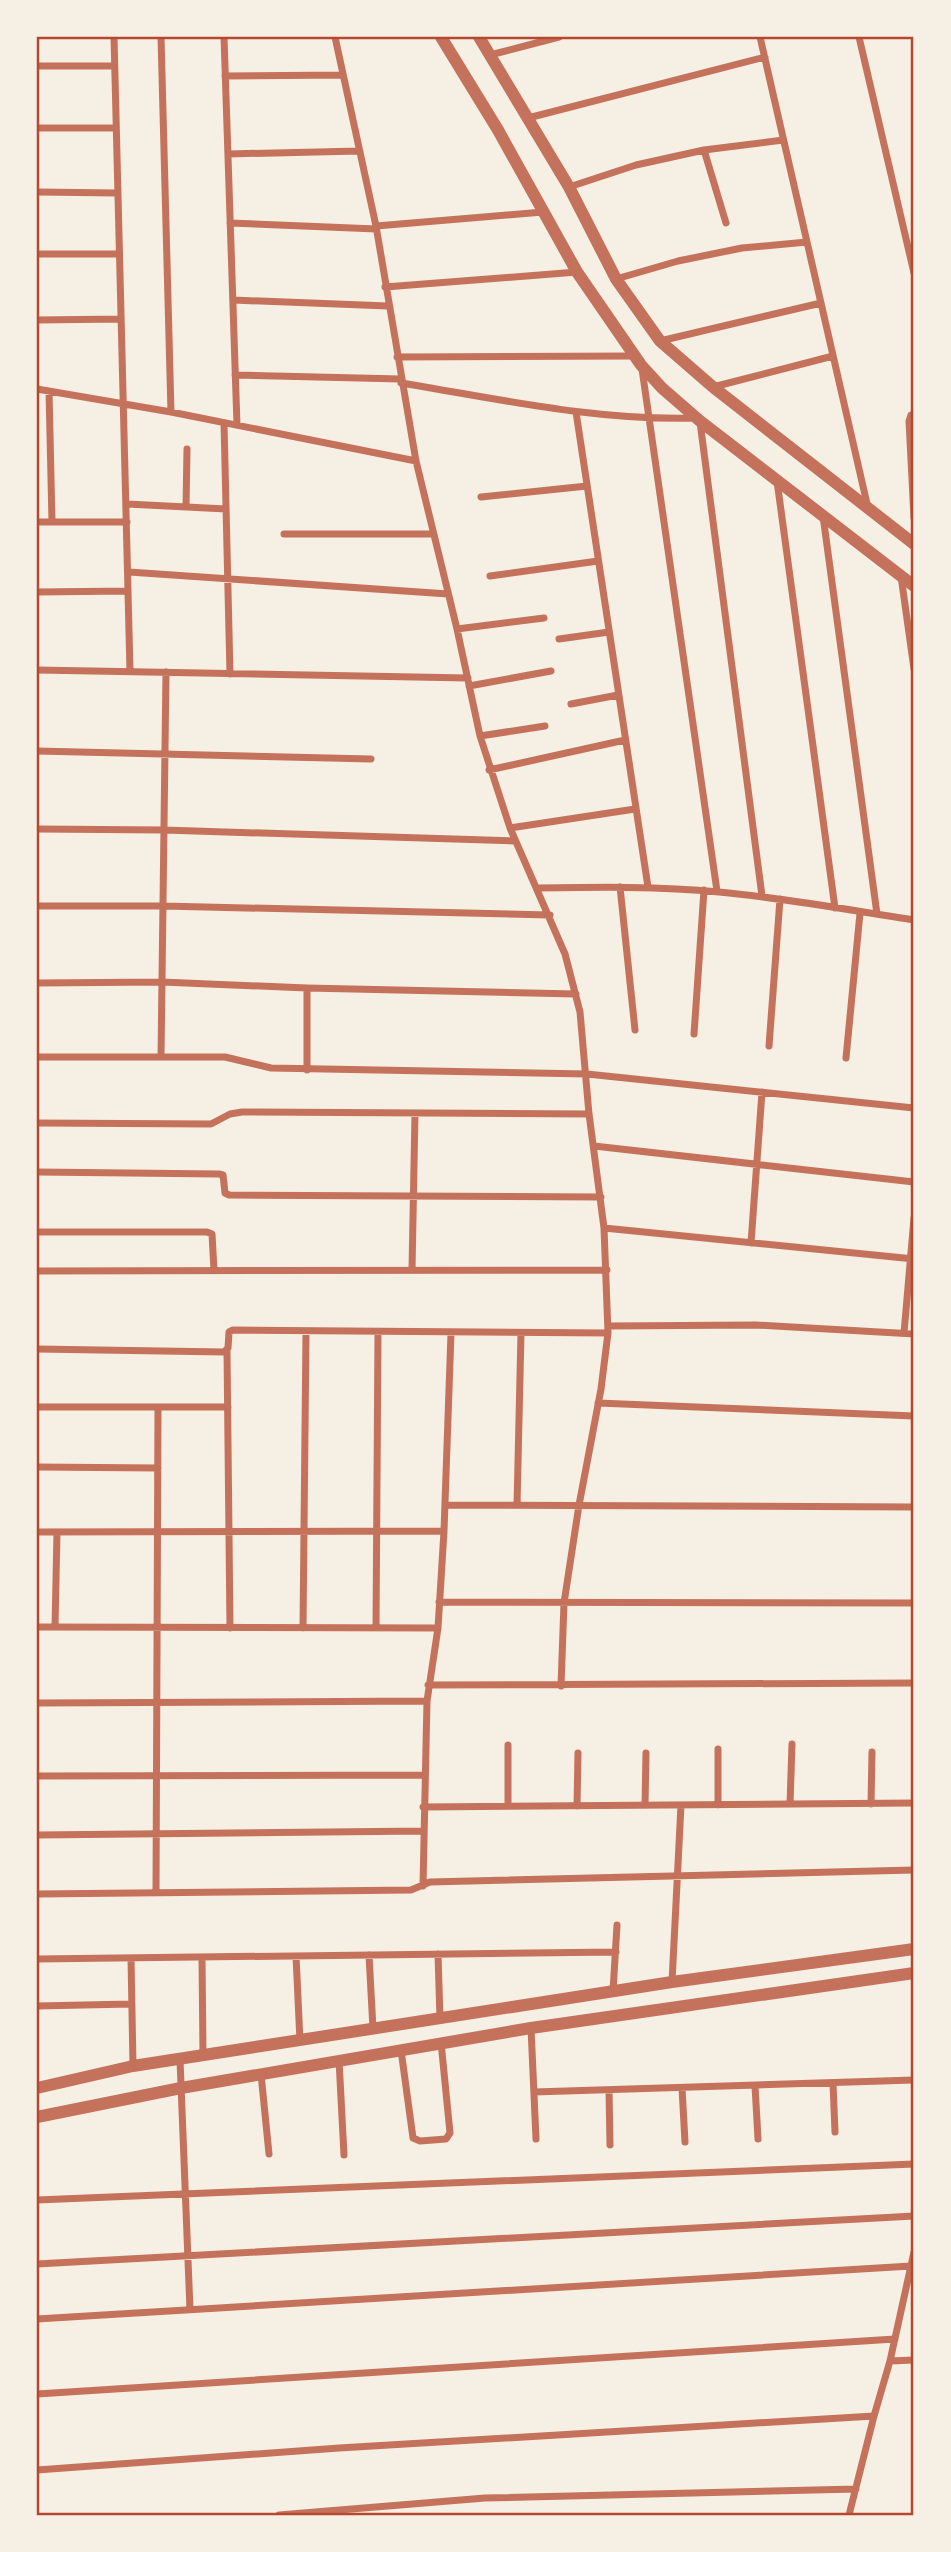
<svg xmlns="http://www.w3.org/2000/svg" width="951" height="2552" font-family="Cabin,sans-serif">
<rect width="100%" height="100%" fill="#f6efe4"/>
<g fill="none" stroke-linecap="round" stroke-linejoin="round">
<path stroke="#c5725c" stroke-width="7" d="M114,37L130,671
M161,37L171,412
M224,37L237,425
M335,37L376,226L416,461L457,629L480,736L510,828L565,954L580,1012L589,1114L604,1228L608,1333L601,1389L579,1505L564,1603L561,1686
M760,37L868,508
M859,37L914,273
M490,55L559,37
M37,66H114
M225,76L343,75
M528,118L765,57
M37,128H116
M704,150L726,223
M228,154L359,151
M569,187L636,165L704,150L783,140
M37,192L117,193
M230,223L376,229
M376,226L543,212
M37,254H118
M616,279L678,261L742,248L807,242
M385,287L577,272
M233,300L388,306
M37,320L120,319
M660,341L821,303
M397,357L634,356
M642,369L717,891
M235,375L400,379
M401,383C499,399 596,421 696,418
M713,387L833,356
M37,389L171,412L416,461
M49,391L52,522
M576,412L648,887
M914,414L911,415L909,421L914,518
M700,422L762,896
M224,423L230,674
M777,481L835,908
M481,497L587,486
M127,504L226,509
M186,507L187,449
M823,516L877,914
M37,522H127
M284,534H432
M129,572L448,594
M490,576L598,561
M901,576L914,669
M37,592L128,591
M457,629L544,618
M559,639L609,632
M37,670L468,678
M469,686L551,671
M571,704L618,695
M480,736L545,726
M37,751L371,759
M489,770L625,740
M510,828L635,809
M37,829L164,830L515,841
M620,887L635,1030
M537,888C598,887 658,886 719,892C784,898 849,910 914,920
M37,906H163L550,915
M37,983L162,982L307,988L576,994
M694,1034L704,890
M769,1046L780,899
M37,1057H225L271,1068L587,1074L914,1108
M161,1057L166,672
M846,1058L860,913
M307,1070V988
M37,1123L211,1124L230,1114L242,1112L589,1114
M594,1146L914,1182
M37,1172L219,1174L223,1175L225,1193L229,1195L601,1197
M604,1228L914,1259
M37,1232H207L212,1234L214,1270
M751,1243L762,1092
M412,1270L415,1113
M37,1271L607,1270
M608,1326L756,1325L914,1334
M904,1333L914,1218
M37,1349L224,1352L228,1348L229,1332L233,1330L608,1333
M227,1351L230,1628
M598,1403L914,1416
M37,1407H228
M37,1467L158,1468
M445,1505L914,1507
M517,1505L521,1333
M37,1532L444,1531
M439,1602L914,1603
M37,1627L438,1628
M55,1627L57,1532
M303,1628L306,1332
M376,1628L378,1332
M428,1685L914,1683
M37,1703L427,1701
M718,1749V1805
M37,1776L424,1775
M790,1804L792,1744
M871,1804L872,1752
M645,1805L646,1753
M508,1806V1745
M577,1806L578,1753
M423,1807L914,1803
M37,1835L423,1831
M423,1886L427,1701L438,1628L444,1531L451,1333
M156,1893L158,1407
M37,1894L411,1890L430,1882L914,1870
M438,1954L440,2019
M369,1955L373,2029
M296,1956L300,2041
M202,1957L203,2055
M131,1958L133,2066
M37,1959L616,1952
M672,1982L681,1805
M613,1991L617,1925
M37,2006L131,2004
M531,2028L536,2139
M401,2050L413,2138L420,2141L446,2139L450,2133L441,2042
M180,2060L190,2310
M339,2060L344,2155
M261,2074L269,2154
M833,2083L835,2132
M755,2086L758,2139
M682,2088L685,2142
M609,2090L610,2145
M534,2092L914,2080
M37,2200L914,2164
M37,2264L914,2216
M37,2319L911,2266
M890,2361L914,2360
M37,2394L895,2339
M37,2470L339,2448L874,2416
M279,2515L485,2498L856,2489
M849,2515L874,2416L890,2361L914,2252"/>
<path stroke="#c5725c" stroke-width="12" d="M441,37L498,130L577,272L641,365L662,388L700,421L914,586
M479,37L569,187L616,279L660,341L713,387L914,544
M37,2088L133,2066L672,1982L914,1949
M37,2117L181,2088L531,2028L914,1973"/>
</g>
<rect width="951" height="2552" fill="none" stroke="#f6efe4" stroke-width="77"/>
<rect x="38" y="38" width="874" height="2476" fill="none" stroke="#b5482f" stroke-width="2.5"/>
</svg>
